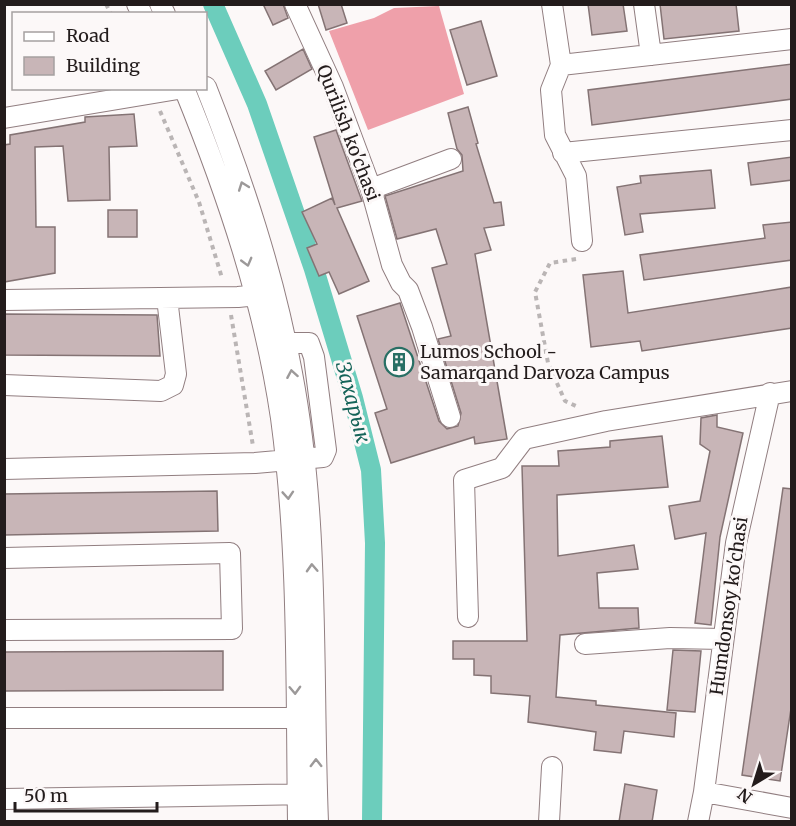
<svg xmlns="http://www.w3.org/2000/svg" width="796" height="826" font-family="Merriweather,serif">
<rect width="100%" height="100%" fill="#fcf8f8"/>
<path fill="#efa0aa" d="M439,6L464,94L368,130L329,31L374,18L394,8Z"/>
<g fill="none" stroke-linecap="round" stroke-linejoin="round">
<path stroke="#6ccdbc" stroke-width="20" d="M213,4L257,104L314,269L353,398L371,470L375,543L372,822"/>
</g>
<path fill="#c8b5b7" stroke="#847374" stroke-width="1.5" d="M263,4H283L288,18L273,25Z
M318,4H341L347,23L326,30Z
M588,4H623L627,31L592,35Z
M660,4H736L739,31L664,39Z
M481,21L497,76L467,85L450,30Z
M303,49L312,69L276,90L265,71Z
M792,64V99L592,125L588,90Z
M468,107L478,143L476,144L494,203L501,202L504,225L484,228L491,250L475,254L507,439L475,444L474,437L391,463L375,413L387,409L357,316L400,303L439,421L447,429L458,426L461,413L438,339L451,336L432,268L447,264L436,229L397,239L385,196L463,171L462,155L457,149L448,113Z
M134,114L137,146L109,147L110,200L68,201L63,146L35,147L36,227H55V273L4,282V145L10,144V135L85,122V117Z
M336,130L362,201L337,208L369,281L339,294L329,272L319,276L307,248L317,244L302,212L332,198L335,205L314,137Z
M792,157V180L751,185L748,163Z
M711,170L715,208L640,214L643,232L625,235L617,187L641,183L640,176Z
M108,210H137V237H108Z
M792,222V260L644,280L640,255L765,238L763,225Z
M623,271L628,313L792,287V328L642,351L640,341L591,347L583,275Z
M4,314L157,315L160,356L4,355Z
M717,415V427L743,433L720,537L711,625L695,623L706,533L675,539L669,506L700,501L710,451L700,444L701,418Z
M662,436L668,487L557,495L558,556L634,545L638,569L597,573L599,608H638L639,628L560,635L556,697L596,701V705L676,713L674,737L624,731L621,753L594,750L596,732L528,722L530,696L491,693V676L474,675V659H453V641H527L522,466H559L558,451L610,447V441Z
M783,488L792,489V702L780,781L742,775Z
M217,491L218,531L4,535V494Z
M673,650L701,651L695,712L667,710Z
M223,651V690L4,691V652Z
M625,784L657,790L652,822H619Z"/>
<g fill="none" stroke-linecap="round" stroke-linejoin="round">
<g stroke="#917e80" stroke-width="22">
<path id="minor" d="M137,4L142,14
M160,4L165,14
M295,4L333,87L371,189L392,265L401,283L408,290L422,327L450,417
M552,4L561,65L551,90L555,135L576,176L582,241
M644,4L651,55
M561,65L792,39
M206,87C243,181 274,274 292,373C320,521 312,672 318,822
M184,88C228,196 264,303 281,418C299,551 296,688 298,822
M4,118L184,88
M563,153L792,130
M371,189L451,159
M4,300L238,297L269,294
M4,385L161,391L173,385L176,374L167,298
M4,469L255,463L323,457L326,450L314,357L309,343H286
M4,558L230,553L232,629L4,630
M468,617L464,480L502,468L524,439L606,421L792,391
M585,644L670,638L723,639
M4,718H309
M704,792L792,808
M4,799L311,794
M549,822L552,767
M698,822L704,792L736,543L770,393"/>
</g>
<path stroke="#bab5b5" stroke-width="4" stroke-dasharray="4.5 4.5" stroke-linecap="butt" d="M106,4L111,14
M160,111L199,202L222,278
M576,259L550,263L535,292L548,363L565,401L578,407
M231,315L253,446"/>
<use href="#minor" stroke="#fff" stroke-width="20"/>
</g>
<defs><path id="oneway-chevron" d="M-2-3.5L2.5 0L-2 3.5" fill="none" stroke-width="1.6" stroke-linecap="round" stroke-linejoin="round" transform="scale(1.5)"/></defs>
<g stroke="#9c9999">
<use href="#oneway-chevron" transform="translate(243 186) rotate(-110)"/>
<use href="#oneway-chevron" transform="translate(247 262) rotate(75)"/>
<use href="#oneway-chevron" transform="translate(292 374) rotate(-100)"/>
<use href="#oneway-chevron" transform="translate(288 495) rotate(86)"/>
<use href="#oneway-chevron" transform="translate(312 568) rotate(-93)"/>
<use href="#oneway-chevron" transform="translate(295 690) rotate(88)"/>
<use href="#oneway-chevron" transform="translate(316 763) rotate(-91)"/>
</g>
<defs>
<g id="building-ring" transform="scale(1.5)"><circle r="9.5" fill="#fcf8f8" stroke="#286f64" stroke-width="1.5"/><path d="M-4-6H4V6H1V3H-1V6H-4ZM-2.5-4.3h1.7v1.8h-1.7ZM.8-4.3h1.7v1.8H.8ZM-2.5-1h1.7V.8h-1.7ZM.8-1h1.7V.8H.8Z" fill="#286f64"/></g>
</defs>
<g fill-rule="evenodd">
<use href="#building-ring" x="399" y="362"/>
</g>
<g text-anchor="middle" stroke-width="6" stroke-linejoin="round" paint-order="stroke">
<g font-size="18" fill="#231c1c" stroke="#fcf8f8">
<text transform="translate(348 133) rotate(69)" y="6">Qurilish ko'chasi</text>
<text transform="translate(729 606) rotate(-82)" y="6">Humdonsoy ko'chasi</text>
</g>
<g font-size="18" fill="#231c1c" stroke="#fcf8f8" text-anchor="start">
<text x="420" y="358">Lumos School -<tspan x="420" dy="21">Samarqand Darvoza Campus</tspan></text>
</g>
<g font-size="20" font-style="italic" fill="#156459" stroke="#fcf8f8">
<text transform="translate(353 402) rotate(75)" y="7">Захарык</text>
</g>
</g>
<rect width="796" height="826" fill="none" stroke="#231c1c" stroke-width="12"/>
<rect x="12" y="12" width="195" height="78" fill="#fcf8f8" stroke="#a5a0a0" stroke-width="1.5"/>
<rect x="24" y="32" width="30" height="9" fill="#ffffff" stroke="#a5a0a0" stroke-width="1.5"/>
<text x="66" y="42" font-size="18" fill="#231c1c">Road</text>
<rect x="24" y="57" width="30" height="18" fill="#c8b5b7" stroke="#a5a0a0" stroke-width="1.5"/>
<text x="66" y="72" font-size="18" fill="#231c1c">Building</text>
<g transform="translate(754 784) rotate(218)" stroke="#fcf8f8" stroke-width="4.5" paint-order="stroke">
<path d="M0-4.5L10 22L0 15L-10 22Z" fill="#231c1c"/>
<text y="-9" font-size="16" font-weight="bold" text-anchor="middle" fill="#231c1c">N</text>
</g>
<path d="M15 802v9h142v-9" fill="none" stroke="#231c1c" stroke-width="3"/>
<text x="24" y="802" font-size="18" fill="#231c1c" stroke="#fcf8f8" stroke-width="4.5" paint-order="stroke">50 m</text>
</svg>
